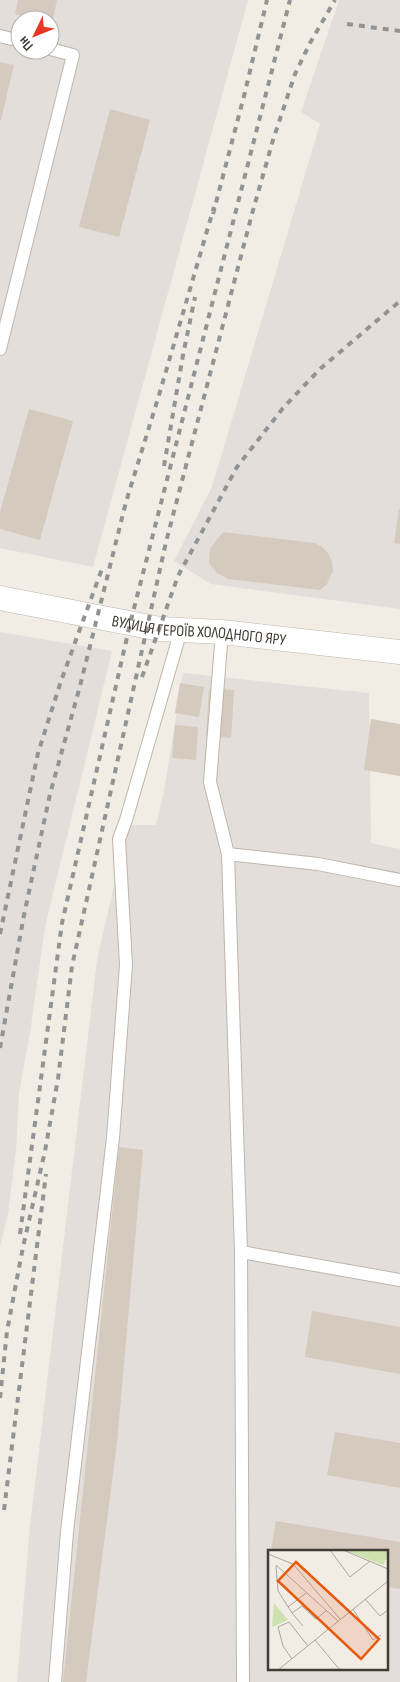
<svg xmlns="http://www.w3.org/2000/svg" width="400" height="1682" font-family="'Sofia Sans Condensed',sans-serif">
<rect width="100%" height="100%" fill="#f1ece4"/>
<path fill="#e3ded9" fill-rule="evenodd" d="M0,0H248L93,567L0,548ZM20,20H50V50H20Z
M339,0H400V609L211,584L174,561L212,487L320,124L301,112Z
M0,632L112,651L45,927L30,1033L19,1093L16,1151L8,1214L0,1246Z
M183,673L369,693L371,843L400,849V1682H17L30,1526L97,960L128,825H156L164,791ZM269,1551H386V1668H269Z"/>
<path fill="#d4cabe" d="M18,0H57L52,23L50,22V20H41L15,14Z
M0,62L14,65L1,120H0Z
M110,109L150,120L119,237L79,227Z
M29,409L73,421L40,540L0,529V512Z
M399,509H400V544L394,543Z
M223,532L314,543L321,546L328,553L332,561L333,571L327,584L320,590L228,579L217,573L209,563L210,549Z
M180,683L204,687L199,717L175,713Z
M209,689L234,690L231,738L206,736Z
M371,719L400,724V776L364,770Z
M175,725L198,727L196,760L172,758Z
M119,1147L143,1150L117,1443L86,1682H63Z
M312,1311L400,1327V1374L305,1357Z
M335,1432L400,1443V1488L327,1475Z
M276,1521L400,1542V1589L386,1587V1551H271Z"/>
<g fill="none" stroke-linecap="round" stroke-linejoin="round">
<g stroke="#beb6ab" stroke-width="14">
<path id="service" d="M0,36L20,41
M0,349L73,55L50,49
M222,632L210,782L228,854L241,1252L243,1682
M228,854L318,864L400,880
M241,1252L400,1280
M55,1682L67,1532L113,1138L126,965L119,839L126,820L181,630"/>
</g>
<g stroke="#beb6ab" stroke-width="25">
<g id="minor">
<path id="s1" d="M0,598L160,629L222,632L400,652"/>
</g>
</g>
<use href="#service" stroke="#fff" stroke-width="12"/>
<use href="#minor" stroke="#fff" stroke-width="24"/>
<path stroke="#939393" stroke-width="4" stroke-dasharray="6 6" stroke-linecap="butt" d="M347,24L400,31
M213,214L244,96L267,0
M164,466L183,355L195,297
M142,677L178,576L237,467L283,408L320,369L400,301
M0,934L38,753L61,681L103,566
M0,1048L24,915L50,794L80,686L126,502L159,395L214,207
M20,1234L62,923L130,624L290,0
M0,1398L7,1331L23,1247L45,1151L58,1079L72,966L166,542L252,214L273,140L295,74L310,43L335,0
M4,1510L46,1174"/>
</g>
<g text-anchor="middle" stroke-width="5" stroke-linejoin="round" paint-order="stroke">
<g font-size="16" fill="#423c35" stroke="#fff">
<text dy="6" stroke="none"><textPath href="#s1" startOffset="202">ВУЛИЦЯ ГЕРОЇВ ХОЛОДНОГО ЯРУ</textPath></text>
</g>
</g>
<g transform="translate(268 1550)">
<rect width="120" height="120" fill="#f1ece4"/>
<path d="M76,0H120V6L115,15ZM6,53L20,70L4,77Z" fill="#cee2b0"/>
<path fill="none" stroke="#aba69e" stroke-width="1" d="M62,0L82,27L102,11M75,0L120,19M0,4L25,14L72,69M8,15L70,71M8,16L10,41L24,63M97,49L112,66L120,60M20,57L38,43M85,59L105,90L113,85M35,76L24,63L34,56L48,69L58,61M47,90L72,120M24,109L15,96L10,77L21,72L40,96M10,120L120,31"/>
<path fill="#e8590c" fill-opacity="0.15" stroke="#e8590c" stroke-width="2.5" d="M28,12L111,89L93,109L10,31Z"/>
<rect width="120" height="120" fill="none" stroke="#423c35" stroke-width="2.5"/>
</g>
<g transform="translate(35 35) rotate(227)"><circle r="24" fill="#ffffff" stroke="#b3b1ae"/>
<path d="M0-4L9 19L0 12L-9 19Z" fill="#e83724"/>
<text y="-8" font-size="14" font-weight="bold" text-anchor="middle" fill="#423c35">Пн</text>
</g>
</svg>
